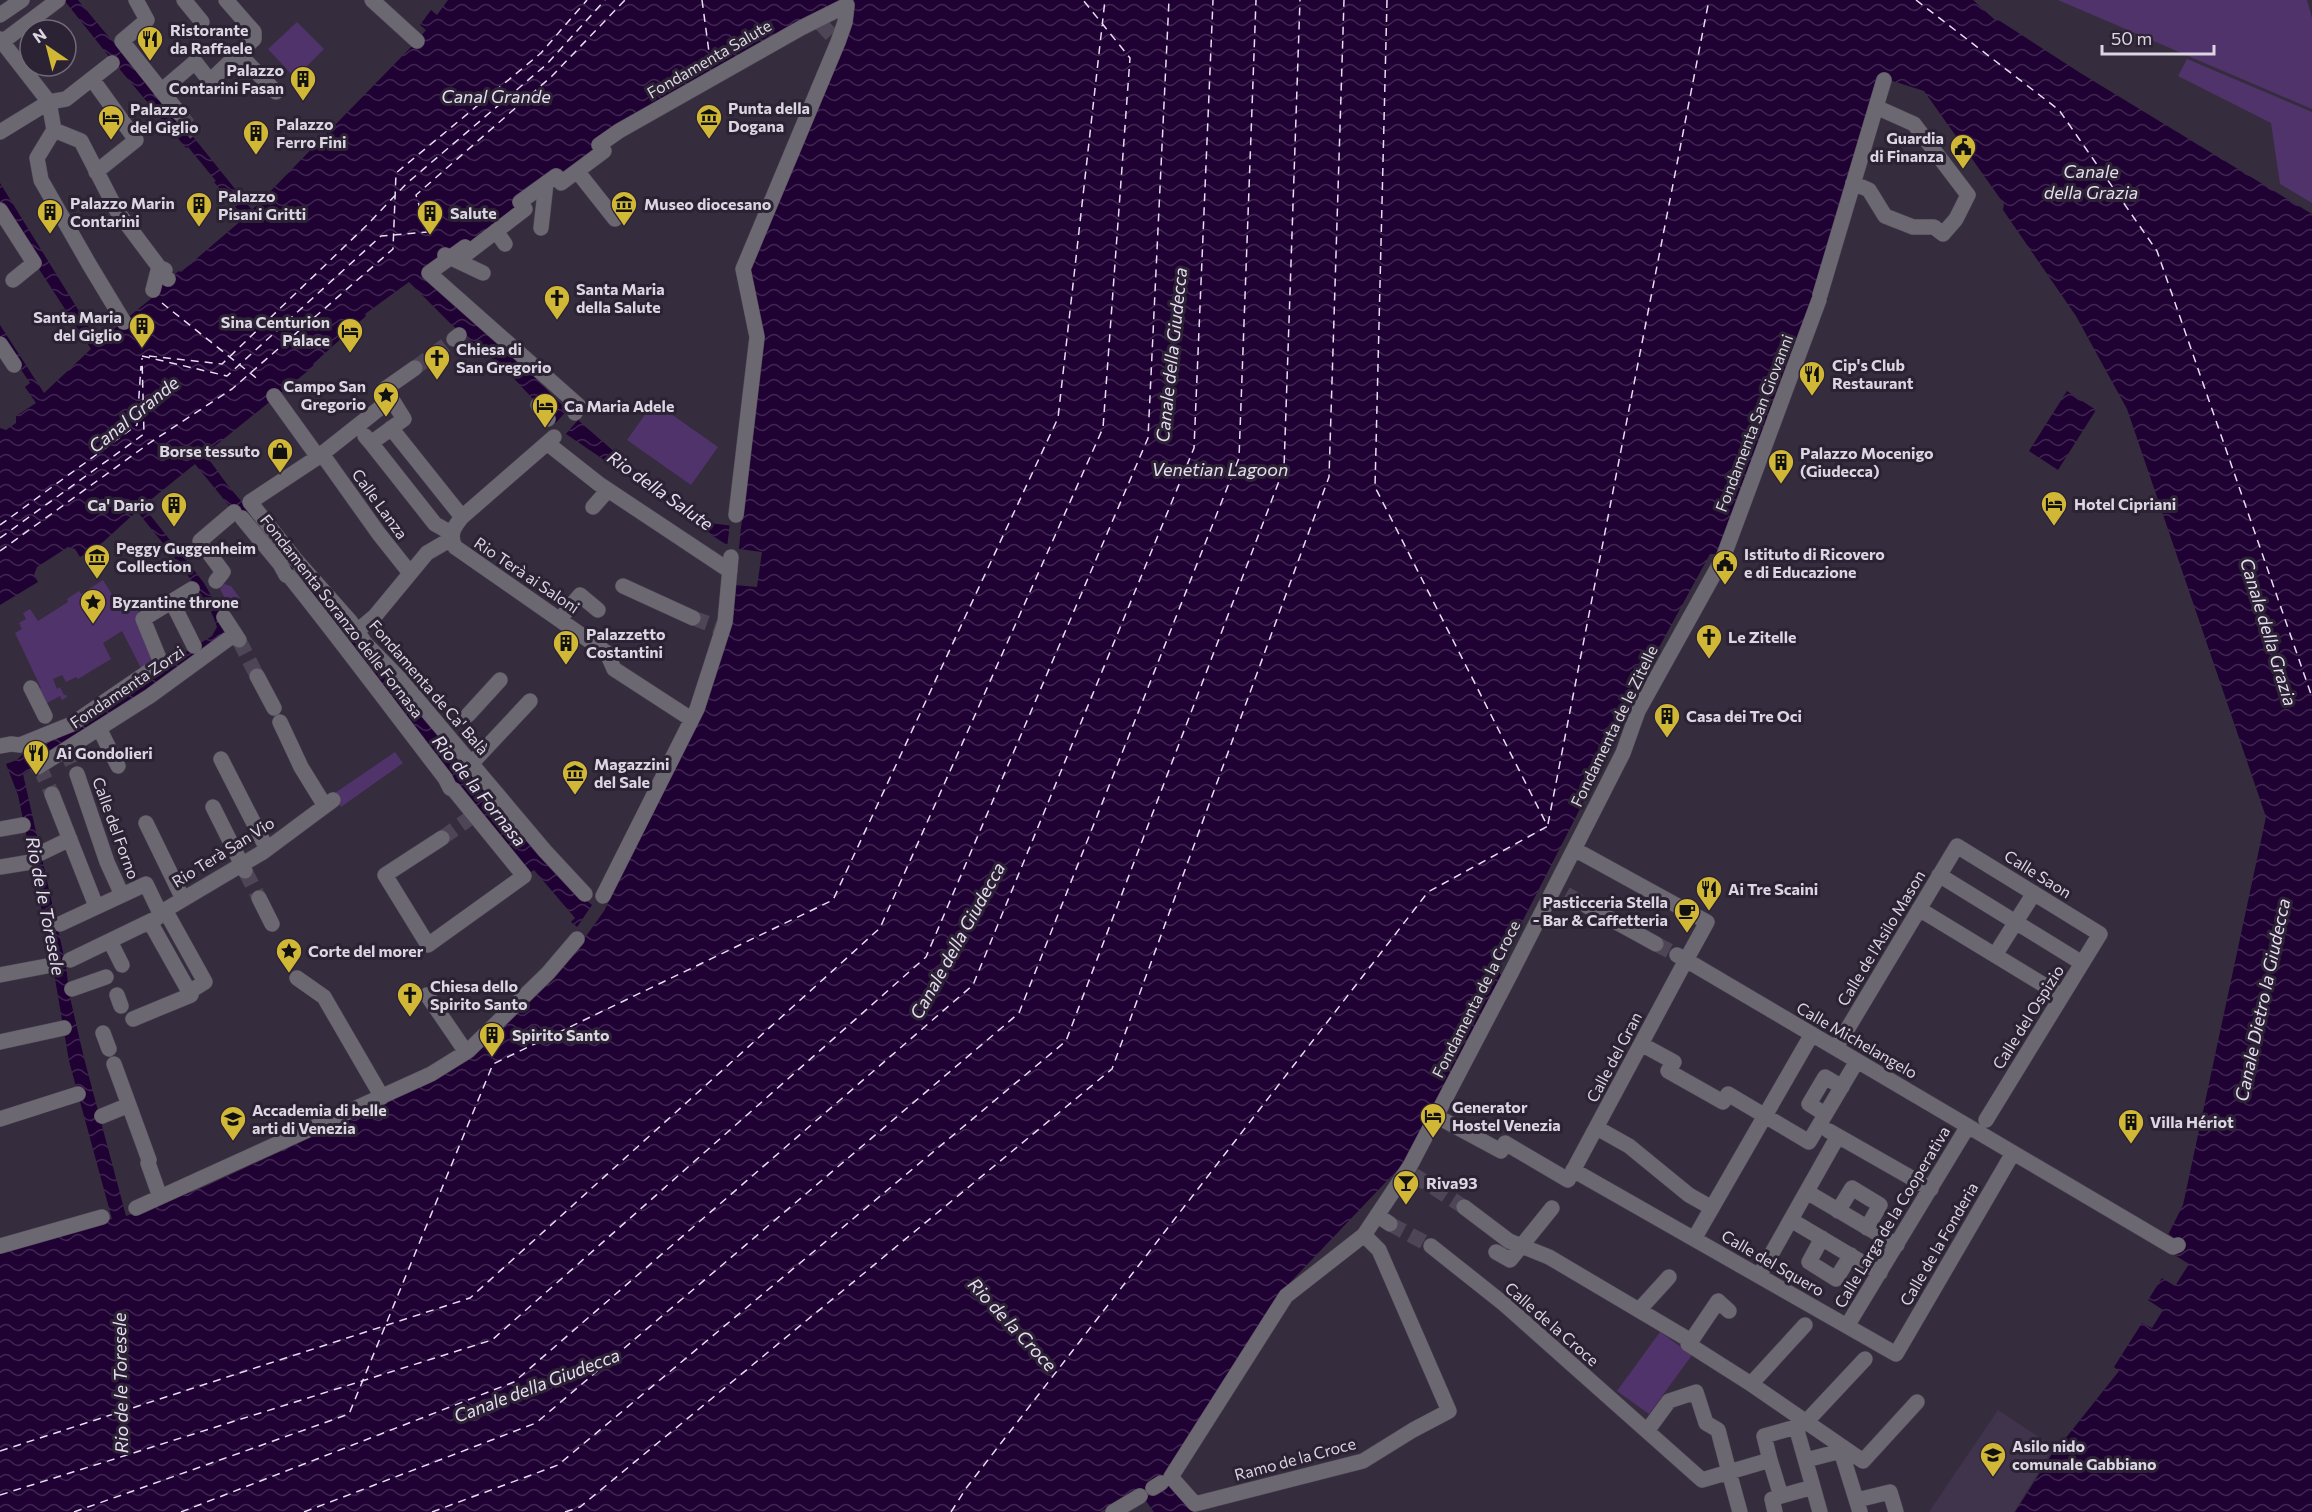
<svg xmlns="http://www.w3.org/2000/svg" width="2312" height="1512" font-family="Commissioner,sans-serif">
<defs>
<pattern id="water-waves" width="16" height="10" patternUnits="userSpaceOnUse" patternTransform="scale(1.5)"><rect width="16" height="10" fill="#1f0233"/><path d="M0 5q4-4 8 0t8 0" fill="none" stroke="#3f2650"/></pattern>
</defs>
<rect width="100%" height="100%" fill="#352c3e"/>
<path fill="#40344c" d="M1998,1410L2054,1447L2014,1512H1929Z"/>
<path fill="#51336c" d="M2058,0H2307L2312,18V109Z
M297,22L324,49L295,78L268,49Z
M2187,59L2312,112V203L2280,184L2271,123L2178,76Z
M654,402L718,447L691,485L627,440Z
M103,580L122,611L135,602L157,660L142,670L122,631L103,643L111,659L78,679L76,677L66,682L62,675L53,679L57,689L60,687L64,695H66L67,697L62,700L60,696L45,704L34,692L41,688L15,633L22,629L19,623L26,619L23,613L30,609L38,621L68,602L67,599L79,591L81,594Z
M224,584L231,586L240,598L229,606L220,589Z
M395,752L403,763L341,807L332,795Z
M1660,1332L1692,1355L1649,1414L1617,1391Z"/>
<path fill="url(#water-waves)" fill-rule="evenodd" d="M64,0H78L113,42L125,52L252,210L416,42L426,30L420,25L431,10L437,15L448,0H1973L1995,20L1997,19L2082,74L2312,214V1512H2015L2055,1449H2057L2119,1371L2114,1367L2142,1323L2152,1328L2163,1310L2148,1300L2162,1278L2175,1286L2189,1264L2173,1254L2180,1242L2168,1235L2183,1205L2266,817L2127,409L2076,316L2003,210L2004,204L1924,91L1877,76L1812,299L1716,554H1710L1627,706L1630,711L1498,969L1502,978L1405,1162L1280,1293L1170,1469L1194,1512H1154L1137,1489L1100,1512H0V1252L112,1219L69,1061L52,961L18,795L6,764L17,760L27,750L212,636L217,627C210,597 158,538 137,511L102,543L80,557L75,549L68,547L37,567L34,575L38,582L0,605V428L6,430L16,423V416L36,403L25,387L30,383L0,339V325L44,393L91,349L35,263L0,204V183L98,342L153,297L150,292L179,271L181,272L243,219V216L214,182L216,181L188,147L186,148L111,59ZM854,4L749,270L761,336L741,527L710,523L633,468L579,421L580,418L569,408L567,410L537,380L538,376L525,364L520,365L423,272L470,246L598,150ZM409,282L452,325L506,370L566,434L666,502L665,504L671,509L727,545L739,549L701,713L604,911L582,897L229,487L205,454L314,366L313,364L366,316L365,314ZM195,464L529,873L534,870L575,918L571,922L587,935L436,1079L204,1187L126,1216L84,1058L69,993L66,965L23,774L99,727L230,629L204,583L143,506Z
M2067,391L2096,410L2058,470L2029,451Z"/>
<path fill="#352c3e" d="M569,408L580,418L564,436L553,426Z
M739,516H742L739,549L762,552L757,587L734,585L735,551L727,548L730,522L738,523Z
M585,895L602,907L607,898L609,899L604,911L582,942L579,940L583,935L575,930L592,905L582,897Z"/>
<g fill="none" stroke-linecap="round" stroke-linejoin="round">
<path stroke="#e6ddf1" stroke-width="1.5" stroke-dasharray="8 6" stroke-linecap="butt" d="M702,0L709,52
M1387,0L1375,487L1547,825
M1916,0L2059,110L2157,251L2312,697
M162,303L260,381
M142,356L227,376L381,236L427,232L416,195L552,76L625,0
M149,356L222,364L368,224L406,184L547,64L605,0
M0,525L137,425L141,366
M0,538L144,434L142,358
M0,551L151,442L232,389L393,249L396,173L541,53L587,0
M1548,824L1709,0
M0,1451L470,1298L880,928L1103,428L1130,58L1083,0
M0,1495L492,1340L926,957L1148,438L1169,0
M74,1512L349,1414L493,1064L833,900L1058,418L1105,0
M181,1512L514,1382L973,985L1194,448L1213,0
M304,1512L536,1423L1019,1013L1239,458L1256,0
M432,1512L558,1465L1066,1041L1284,468L1300,0
M565,1512L580,1507L1112,1069L1329,477L1344,0
M951,1512L967,1487L1428,892L1548,826"/>
<path stroke="#4e4657" stroke-width="15" stroke-dasharray="15 8" stroke-linecap="butt" d="M821,24L834,38
M179,113L196,134
M415,368L454,339
M693,618L718,627
M239,640L257,676
M66,750L77,774
M39,766L52,794
M442,838L470,818
M245,871L259,898
M1566,894L1587,906
M1656,944L1677,955
M1414,1175L1464,1207
M1390,1224L1431,1246"/>
<g stroke="#504758" stroke-width="16">
<path id="minor" d="M136,0L147,20L122,41L179,113
M184,0L202,22
M372,0L417,41
M0,15L22,0
M0,39L49,102L54,130L37,158L41,180L89,264L124,322
M2,42L58,0
M239,54L276,92
M92,79L136,140L96,172
M161,91L195,62L210,81L254,39V32L226,0
M54,130L81,141L117,211L168,279
M0,132L49,102L66,99L112,63
M577,171L615,219
M1853,183L1869,190L1885,216L1913,227H1934L1943,234L1956,219L1968,195L1914,124L1876,107
M0,210L34,263L13,280
M541,228L546,183
M496,231L505,244
M445,255L483,273
M153,290L159,267L165,270
M1820,295L1884,80
M454,339L459,335
M0,344L14,365
M385,389V404L318,457L250,502L295,559L350,621L365,643L400,679L545,851L585,894
M385,389L415,368
M274,396L318,457
M538,405L548,419
M575,413L579,406L429,273L465,247L469,252L525,209L520,202L556,176L561,183L604,151L599,145L619,131L801,28L847,5L845,22L838,42L743,269L757,337L736,515
M391,428L462,517
M365,436L371,443L404,419L386,390
M554,437L462,517C453,528 449,535 455,547L607,653L614,669L691,719
M371,443L435,524L451,533
M547,443L599,484L730,571
M322,454L379,534L410,573
M593,507L608,490
M242,518L280,564L286,575L290,577C343,643 393,711 445,778L450,788L454,790L524,876L428,945L385,875L442,838
M216,581L223,572L200,541L234,512
M623,586L693,618
M172,602L194,646
M224,617L239,640
M560,619L580,595L598,610
M356,632L375,616L427,553L451,539
M257,676L274,708
M31,688L45,716
M468,715L500,680
M280,722L301,767L325,806
M100,730L118,766
M0,746L11,744L20,745L72,724L161,663L143,619L192,589
M221,759L267,849
M471,764L530,701
M38,767L150,696L235,634
M77,774L107,862L122,895
M52,794L96,906
M213,807L245,871
M146,823L183,899
M0,829L23,825
M1574,849L1707,922L1686,960L2173,1247L2178,1245
M41,853L70,839
M0,867L31,862
M1939,875L2082,963
M603,896L697,709L725,622L731,557
M259,898L272,924
M1587,906L1656,944
M1919,909L2062,996
M165,910L205,982L189,992
M160,913L263,852L333,800
M60,924L146,884L160,913
M110,941L122,965
M1995,955L2034,893
M70,960L157,918
M0,975L52,965
M297,978L324,997L382,1097
M72,989L106,977
M117,995L121,1006
M427,995L466,1052
M133,1019L191,995L150,922
M103,1033L109,1049
M0,1042L64,1028
M1641,1044L1674,1062L1668,1071L1723,1102L1728,1094L1809,1142L1857,1061
M1836,1048L1957,846L2100,934L1986,1120
M114,1064L149,1160L148,1163L160,1197
M1825,1114L1809,1104L1825,1077L1842,1087
M102,1116L129,1105
M1436,1116L1501,1151L1505,1143L1568,1180L1686,960L1677,955
M0,1119L78,1094
M1597,1128L1629,1146L1689,1195L1712,1208
M1829,1131L1931,1189
M1573,1170L1896,1354L2013,1153
M1807,1192L1897,1245
M1464,1207L1509,1241L1549,1257L1691,1341L1688,1344L1751,1384L1863,1461L1917,1402
M136,1208L431,1074L468,1051L548,973L577,939
M1838,1211L1852,1188L1880,1205L1867,1228
M1377,1215L1390,1224
M1791,1220L1880,1273
M1364,1235L1379,1250L1449,1411L1413,1430L1363,1461L1195,1504L1171,1477L1286,1296L1364,1235L1410,1166L1510,975L1623,753L1638,711L1723,558L1819,300
M1822,1238L1809,1262L1836,1279L1851,1255
M1694,1239L1812,1034
M0,1246L102,1217
M1431,1246L1504,1304L1702,1480L1729,1472L1740,1512
M1496,1252L1510,1260L1552,1208
M1759,1276L1838,1136
M1639,1310L1669,1277
M1847,1326L1968,1126
M1691,1341L1718,1301L1729,1311
M1751,1384L1805,1325
M1806,1422L1865,1359
M1647,1431L1669,1401L1696,1392L1706,1423L1718,1430L1729,1472L1770,1460L1781,1496L1813,1487L1820,1512
M1770,1460L1764,1436L1796,1427L1813,1487
M1806,1460L1841,1451L1860,1512
M1153,1488L1161,1483
M1857,1500L1890,1492L1896,1512
M1113,1512L1140,1496
M1775,1512L1772,1499L1781,1496"/>
</g>
<use href="#minor" stroke="#6c6871" stroke-width="15"/>
</g>
<defs>
<g id="restaurant-pin" transform="scale(1.35)"><path d="M0 17L-7.5 6A9.5 9.5 0 1 1 7.5 6Z" fill="#d1b736" stroke="#2b2233"/><path d="M-5-6h1v4h1v-4h1v4h1v-4h1v5L-1.5 .5V6h-2V.5L-5-1ZM5-6V6H3V1.5H1.5Q1.5-4 5-6Z" fill="#111"/></g>
<g id="building-pin" transform="scale(1.35)"><path d="M0 17L-7.5 6A9.5 9.5 0 1 1 7.5 6Z" fill="#d1b736" stroke="#2b2233"/><path d="M-4-6H4V6H1V3H-1V6H-4ZM-2.5-4.3h1.7v1.8h-1.7ZM.8-4.3h1.7v1.8H.8ZM-2.5-1h1.7V.8h-1.7ZM.8-1h1.7V.8H.8Z" fill="#111"/></g>
<g id="museum-pin" transform="scale(1.35)"><path d="M0 17L-7.5 6A9.5 9.5 0 1 1 7.5 6Z" fill="#d1b736" stroke="#2b2233"/><path d="M0-6L6-3V-2H-6V-3ZM-5-1h2V3h-2ZM-1-1h2V3h-2ZM3-1h2V3H3ZM-6 4H6V6H-6Z" fill="#111"/></g>
<g id="hotel-pin" transform="scale(1.35)"><path d="M0 17L-7.5 6A9.5 9.5 0 1 1 7.5 6Z" fill="#d1b736" stroke="#2b2233"/><path d="M-6-4.5h1.5V1H6V5H4.5V3h-9V5H-6ZM-4 0a1.8 1.8 0 1 1 3.6 0ZM.5 0V-2.5h3Q6-2.5 6 0Z" fill="#111"/></g>
<g id="civic-pin" transform="scale(1.35)"><path d="M0 17L-7.5 6A9.5 9.5 0 1 1 7.5 6Z" fill="#d1b736" stroke="#2b2233"/><path d="M-.6-6.5H3V-4.5H.6V-3L4-1V1h2V6H-6V1h2V-1L-.6-3ZM-1.2 2.5V6h2.4V2.5Z" fill="#111"/></g>
<g id="church-pin" transform="scale(1.35)"><path d="M0 17L-7.5 6A9.5 9.5 0 1 1 7.5 6Z" fill="#d1b736" stroke="#2b2233"/><path d="M-1.2-6h2.4v3.5h3.3v2.4h-3.3V6h-2.4V-.1h-3.3v-2.4h3.3Z" fill="#111"/></g>
<g id="sight-pin" transform="scale(1.35)"><path d="M0 17L-7.5 6A9.5 9.5 0 1 1 7.5 6Z" fill="#d1b736" stroke="#2b2233"/><path d="M0-6L1.8-2.2L6-1.7L2.9 1.2L3.7 5.4L0 3.3L-3.7 5.4L-2.9 1.2L-6-1.7L-1.8-2.2Z" fill="#111"/></g>
<g id="shop-pin" transform="scale(1.35)"><path d="M0 17L-7.5 6A9.5 9.5 0 1 1 7.5 6Z" fill="#d1b736" stroke="#2b2233"/><path d="M-5-2.5h2.3a2.7 3.5 0 0 1 5.4 0H5L5.5 6h-11ZM-1.5-2.5h3a1.5 2.3 0 0 0-3 0Z" fill="#111"/></g>
<g id="cafe-pin" transform="scale(1.35)"><path d="M0 17L-7.5 6A9.5 9.5 0 1 1 7.5 6Z" fill="#d1b736" stroke="#2b2233"/><path d="M-5.5-4.5H6V0H3Q3 3.5 0 3.5H-2.5Q-5.5 3.5-5.5 0ZM3-3.2v2h1.7v-2ZM-6 4.5H4V6H-6Z" fill="#111"/></g>
<g id="school-pin" transform="scale(1.35)"><path d="M0 17L-7.5 6A9.5 9.5 0 1 1 7.5 6Z" fill="#d1b736" stroke="#2b2233"/><path d="M0-5L7-2L0 1L-7-2ZM-4 1L0 2.5L4 1V4Q0 6-4 4Z" fill="#111"/></g>
<g id="bar-pin" transform="scale(1.35)"><path d="M0 17L-7.5 6A9.5 9.5 0 1 1 7.5 6Z" fill="#d1b736" stroke="#2b2233"/><path d="M-6-5H6L.8 .8V4.5H3.5V6h-7V4.5H-.8V.8Z" fill="#111"/></g>
</defs>
<g fill-rule="evenodd">
<use href="#restaurant-pin" x="150" y="39"/>
<use href="#building-pin" x="303" y="79"/>
<use href="#museum-pin" x="709" y="117"/>
<use href="#hotel-pin" x="111" y="118"/>
<use href="#building-pin" x="256" y="133"/>
<use href="#civic-pin" x="1963" y="147"/>
<use href="#museum-pin" x="624" y="204"/>
<use href="#building-pin" x="199" y="205"/>
<use href="#building-pin" x="50" y="212"/>
<use href="#building-pin" x="430" y="213"/>
<use href="#church-pin" x="557" y="298"/>
<use href="#building-pin" x="142" y="326"/>
<use href="#hotel-pin" x="350" y="331"/>
<use href="#church-pin" x="437" y="358"/>
<use href="#restaurant-pin" x="1812" y="374"/>
<use href="#sight-pin" x="386" y="395"/>
<use href="#hotel-pin" x="545" y="406"/>
<use href="#shop-pin" x="280" y="451"/>
<use href="#building-pin" x="1781" y="462"/>
<use href="#hotel-pin" x="2054" y="504"/>
<use href="#building-pin" x="174" y="505"/>
<use href="#museum-pin" x="97" y="557"/>
<use href="#civic-pin" x="1725" y="563"/>
<use href="#sight-pin" x="93" y="602"/>
<use href="#church-pin" x="1709" y="637"/>
<use href="#building-pin" x="566" y="643"/>
<use href="#building-pin" x="1667" y="716"/>
<use href="#restaurant-pin" x="36" y="753"/>
<use href="#museum-pin" x="575" y="773"/>
<use href="#restaurant-pin" x="1709" y="889"/>
<use href="#cafe-pin" x="1687" y="911"/>
<use href="#sight-pin" x="289" y="951"/>
<use href="#church-pin" x="410" y="995"/>
<use href="#building-pin" x="492" y="1035"/>
<use href="#hotel-pin" x="1433" y="1116"/>
<use href="#school-pin" x="233" y="1119"/>
<use href="#building-pin" x="2131" y="1122"/>
<use href="#bar-pin" x="1406" y="1183"/>
<use href="#school-pin" x="1993" y="1455"/>
</g>
<g text-anchor="middle" stroke-width="6" stroke-linejoin="round" paint-order="stroke">
<g font-size="16" font-weight="bold" fill="#dcd6e2" stroke="#2b2233" text-anchor="start">
<text x="170" y="36">Ristorante<tspan x="170" dy="18">da Raffaele</tspan></text>
<text x="284" y="76" text-anchor="end">Palazzo<tspan x="284" dy="18">Contarini Fasan</tspan></text>
<text x="728" y="114">Punta della<tspan x="728" dy="18">Dogana</tspan></text>
<text x="130" y="115">Palazzo<tspan x="130" dy="18">del Giglio</tspan></text>
<text x="276" y="130">Palazzo<tspan x="276" dy="18">Ferro Fini</tspan></text>
<text x="1944" y="144" text-anchor="end">Guardia<tspan x="1944" dy="18">di Finanza</tspan></text>
<text x="218" y="202">Palazzo<tspan x="218" dy="18">Pisani Gritti</tspan></text>
<text x="70" y="209">Palazzo Marin<tspan x="70" dy="18">Contarini</tspan></text>
<text x="644" y="210">Museo diocesano</text>
<text x="450" y="219">Salute</text>
<text x="576" y="295">Santa Maria<tspan x="576" dy="18">della Salute</tspan></text>
<text x="122" y="323" text-anchor="end">Santa Maria<tspan x="122" dy="18">del Giglio</tspan></text>
<text x="330" y="328" text-anchor="end">Sina Centurion<tspan x="330" dy="18">Palace</tspan></text>
<text x="456" y="355">Chiesa di<tspan x="456" dy="18">San Gregorio</tspan></text>
<text x="1832" y="371">Cip's Club<tspan x="1832" dy="18">Restaurant</tspan></text>
<text x="366" y="392" text-anchor="end">Campo San<tspan x="366" dy="18">Gregorio</tspan></text>
<text x="564" y="412">Ca Maria Adele</text>
<text x="260" y="457" text-anchor="end">Borse tessuto</text>
<text x="1800" y="459">Palazzo Mocenigo<tspan x="1800" dy="18">(Giudecca)</tspan></text>
<text x="2074" y="510">Hotel Cipriani</text>
<text x="154" y="511" text-anchor="end">Ca' Dario</text>
<text x="116" y="554">Peggy Guggenheim<tspan x="116" dy="18">Collection</tspan></text>
<text x="1744" y="560">Istituto di Ricovero<tspan x="1744" dy="18">e di Educazione</tspan></text>
<text x="112" y="608">Byzantine throne</text>
<text x="586" y="640">Palazzetto<tspan x="586" dy="18">Costantini</tspan></text>
<text x="1728" y="643">Le Zitelle</text>
<text x="1686" y="722">Casa dei Tre Oci</text>
<text x="56" y="759">Ai Gondolieri</text>
<text x="594" y="770">Magazzini<tspan x="594" dy="18">del Sale</tspan></text>
<text x="1728" y="895">Ai Tre Scaini</text>
<text x="1668" y="908" text-anchor="end">Pasticceria Stella<tspan x="1668" dy="18">- Bar &amp; Caffetteria</tspan></text>
<text x="308" y="957">Corte del morer</text>
<text x="430" y="992">Chiesa dello<tspan x="430" dy="18">Spirito Santo</tspan></text>
<text x="512" y="1041">Spirito Santo</text>
<text x="1452" y="1113">Generator<tspan x="1452" dy="18">Hostel Venezia</tspan></text>
<text x="252" y="1116">Accademia di belle<tspan x="252" dy="18">arti di Venezia</tspan></text>
<text x="2150" y="1128">Villa Hériot</text>
<text x="1426" y="1189">Riva93</text>
<text x="2012" y="1452">Asilo nido<tspan x="2012" dy="18">comunale Gabbiano</tspan></text>
</g>
<g font-size="16" fill="#dcd6e2" stroke="#2b2233">
<text transform="translate(709 59) rotate(-30)" y="6">Fondamenta Salute</text>
<text transform="translate(1754 423) rotate(-69)" y="6">Fondamenta San Giovanni</text>
<text transform="translate(380 504) rotate(54)" y="6">Calle Lanza</text>
<text transform="translate(527 575) rotate(34)" y="6">Rio Terà ai Saloni</text>
<text transform="translate(342 616) rotate(52)" y="6">Fondamenta Soranzo delle Fornasa</text>
<text transform="translate(127 687) rotate(-34)" y="6">Fondamenta Zorzi</text>
<text transform="translate(429 687) rotate(49)" y="6">Fondamenta de Ca' Balà</text>
<text transform="translate(1614 726) rotate(-64)" y="6">Fondamenta de le Zitelle</text>
<text transform="translate(116 828) rotate(70)" y="6">Calle del Forno</text>
<text transform="translate(223 852) rotate(-32)" y="6">Rio Terà San Vio</text>
<text transform="translate(2038 874) rotate(32)" y="6">Calle Saon</text>
<text transform="translate(1881 938) rotate(-59)" y="6">Calle de l'Asilo Mason</text>
<text transform="translate(1476 999) rotate(-63)" y="6">Fondamenta de la Croce</text>
<text transform="translate(2028 1017) rotate(-58)" y="6">Calle del Ospizio</text>
<text transform="translate(1857 1040) rotate(30)" y="6">Calle Michelangelo</text>
<text transform="translate(1614 1057) rotate(-62)" y="6">Calle del Gran</text>
<text transform="translate(1892 1217) rotate(-59)" y="6">Calle Larga de la Cooperativa</text>
<text transform="translate(1939 1244) rotate(-60)" y="6">Calle de la Fonderia</text>
<text transform="translate(1773 1263) rotate(30)" y="6">Calle del Squero</text>
<text transform="translate(1552 1324) rotate(41)" y="6">Calle de la Croce</text>
<text transform="translate(1295 1459) rotate(-15)" y="6">Ramo de la Croce</text>
</g>
<g font-size="18" font-style="italic" fill="#e6ddf1" stroke="#2b2233">
<text x="496" y="103">Canal Grande</text>
<text x="2091" y="178">Canale<tspan x="2091" dy="21">della Grazia</tspan></text>
<text transform="translate(1172 355) rotate(-84)" y="6">Canale della Giudecca</text>
<text transform="translate(134 415) rotate(-39)" y="6">Canal Grande</text>
<text x="1220" y="476">Venetian Lagoon</text>
<text transform="translate(660 491) rotate(35)" y="6">Rio della Salute</text>
<text transform="translate(2268 632) rotate(73)" y="6">Canale della Grazia</text>
<text transform="translate(479 791) rotate(51)" y="6">Rio de la Fornasa</text>
<text transform="translate(45 906) rotate(79)" y="6">Rio de le Toresele</text>
<text transform="translate(958 941) rotate(-61)" y="6">Canale della Giudecca</text>
<text transform="translate(2263 1000) rotate(-78)" y="6">Canale Dietro la Giudecca</text>
<text transform="translate(1012 1325) rotate(47)" y="6">Rio de la Croce</text>
<text transform="translate(121 1383) rotate(-91)" y="6">Rio de le Toresele</text>
<text transform="translate(537 1386) rotate(-21)" y="6">Canale della Giudecca</text>
</g>
</g>
<g transform="translate(48 48) rotate(325)"><circle r="28" fill="#2b2233" stroke="#726a79" stroke-width="1.5"/>
<path d="M0-4.5L10 22L0 15L-10 22Z" fill="#d1b736"/>
<text y="-9" font-size="16" font-weight="bold" text-anchor="middle" fill="#dcd6e2">N</text>
</g>
<path d="M2102 45v9h112v-9" fill="none" stroke="#dcd6e2" stroke-width="3"/>
<text x="2111" y="45" font-size="18" fill="#dcd6e2" stroke="#2b2233" stroke-width="4.5" paint-order="stroke">50 m</text>
</svg>
